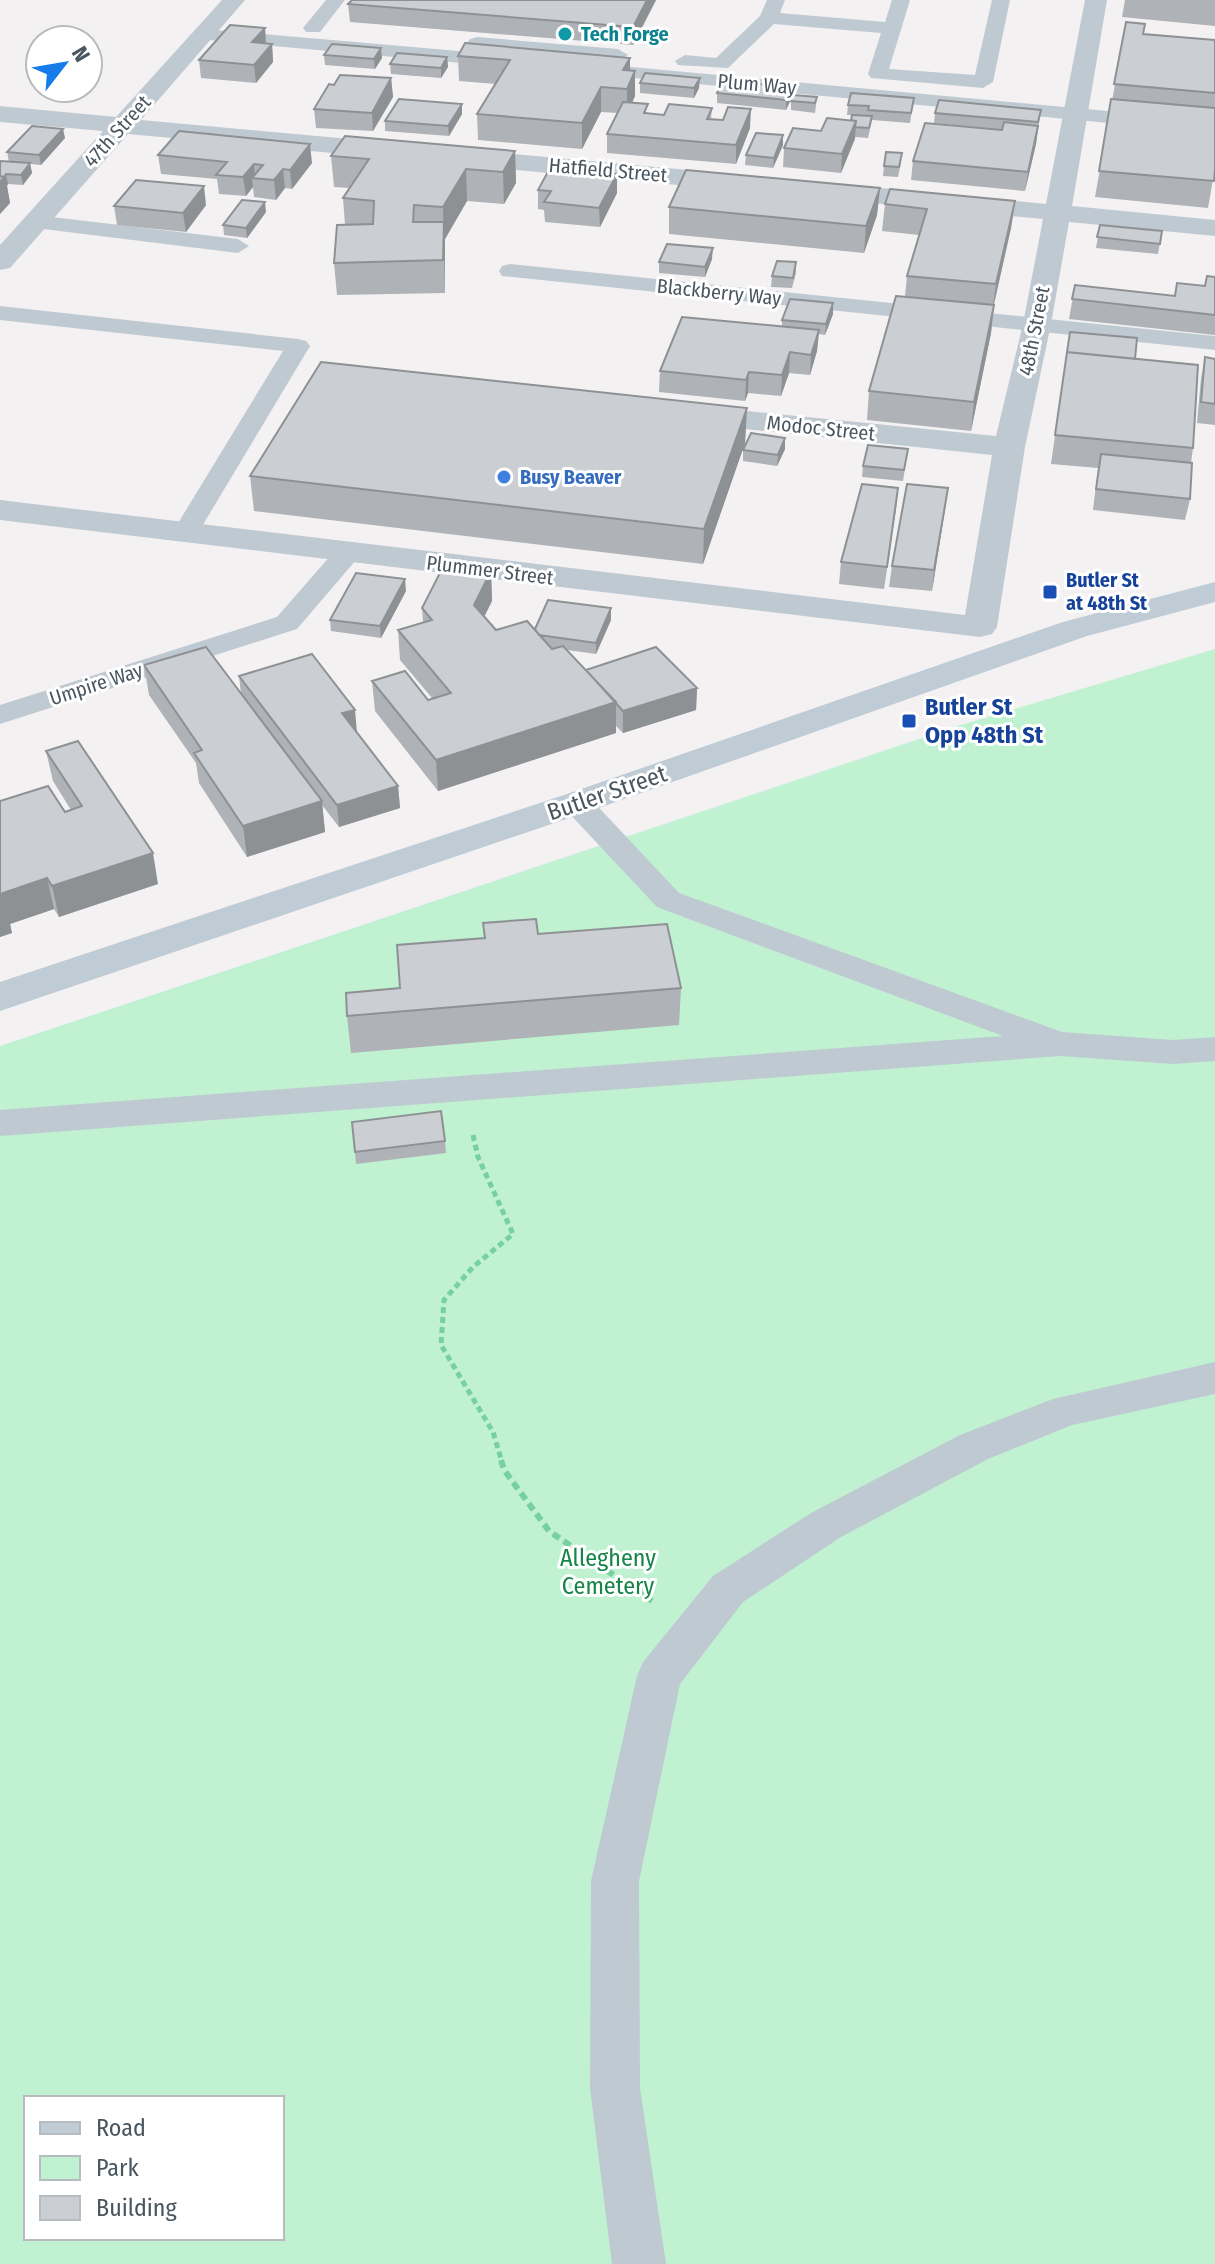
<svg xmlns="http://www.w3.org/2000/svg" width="1215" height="2264" font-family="'Fira Sans Condensed',sans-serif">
<rect width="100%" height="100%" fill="#f4f1f2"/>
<path fill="#c0f1d1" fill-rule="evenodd" d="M1215,649V2264H0V1046L958,726ZM26,2098H282V2238H26Z"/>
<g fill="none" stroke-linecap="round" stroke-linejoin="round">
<path stroke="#77d0a0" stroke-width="5" stroke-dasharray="6 4" stroke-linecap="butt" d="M473,1135L478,1157L513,1234L473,1267L444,1300L441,1345L493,1432L502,1462"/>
<path stroke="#77d0a0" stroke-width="6" stroke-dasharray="8 5" stroke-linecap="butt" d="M501,1460L504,1470L549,1531L652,1601"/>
<path fill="#bfc9d1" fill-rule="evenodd" d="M326,0H345L320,32H306L303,28Z
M767,0H785L780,13L885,22L892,0H910L889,69L975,75L992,0H1010L993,82L983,88L871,78L868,74L881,33L774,24L728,68L678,65L675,61L685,55L716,58L760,16Z
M204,29L505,55L515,61L505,67L197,39L194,35Z
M477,37L618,49L628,55L618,61L470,47L467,43L470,39Z
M588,63L1215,121V133L581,73L578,69Z
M35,215L238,239L249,246L238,253L27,227L24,222L27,217Z
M510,264L1215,336V350L502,276L499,271L502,266Z
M0,306L298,339L306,341L310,346L198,533L194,539H176L172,533L283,351L0,320Z
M348,545L358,547L362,553L297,629L0,724V705L277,617L338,547Z
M577,793L588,796L679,893L1062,1032L1173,1040L1215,1037V1061L1173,1064L1060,1056L0,1136V1110L1003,1036L657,907L566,810L562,803L566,796Z
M1215,1362V1394L1072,1425L988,1459L841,1537L743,1602L680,1684L639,1881L640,2088L666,2264H612L590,2088L591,1881L637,1676L643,1662L713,1576L811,1513L960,1435L1053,1399Z"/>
<path fill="#bfc9d1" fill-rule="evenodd" d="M222,0H245L141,120L743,175L752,177L756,183L752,189L743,191L128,134L10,268L0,270V245L103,131L0,122V106L116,117Z
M1085,0H1107L1072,206L1215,220V236L1069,222L1051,324L1025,447L997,627L992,634L980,637L0,520V500L965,615L992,455L688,423L677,420L673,414L677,408L688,405L996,436L1023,324L1043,219L819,198L810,196L806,190L810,184L819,182L1046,204Z"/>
<path fill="#bfcbd5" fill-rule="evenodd" d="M1215,582V602L1087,636L590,811L0,1011V982L564,795L1063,622Z"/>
</g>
<path fill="#afb2b6" d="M352,0H656L633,45L350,22L348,4Z
M1125,0H1215V26L1122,17Z
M1126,22L1143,34L1215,40V168L1208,208L1095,197Z
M265,28L266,43L272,44L273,62L256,83L201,78L199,60Z
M324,55L382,58L375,69L325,65Z
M458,56L635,71V96L632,103L648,113L664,115L712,108L711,119L750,128L736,164L607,153V134L618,113L601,112L582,149L478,140L477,114L496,84L459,81Z
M447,57L448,67L441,78L391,74L390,64Z
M391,78L393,97L373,131L316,128L314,109Z
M640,83L699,88L694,98L640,93Z
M792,87V97L786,110L717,103V93Z
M817,97L815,113L791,110V101Z
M914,98L910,123L872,120L868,138L855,137L841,173L783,167L784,148L851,120L852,115H847L848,105Z
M1041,110L1036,144L1025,191L911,180L913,161L1002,130L934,123L935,113Z
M462,114L449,136L385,131V121Z
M783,135V145L773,168L745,165L746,155Z
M65,138L41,165L30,164L32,173L23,185L8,184L7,186L10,203L0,214V161L9,162L7,152Z
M515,151L516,183L504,204L467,201L445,239V293L337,295L334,263L345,225L343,198L349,188L334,187L331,156Z
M158,155L312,163L292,189L285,188L276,200L254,197L253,187L246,196L219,194L217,179L161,174Z
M901,163L898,177L883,176L884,166Z
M880,188L877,215L864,253L669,234V207Z
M538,190L617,193L600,227L545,222L544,210L538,209Z
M1015,201L1011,228L994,305L991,333L971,431L867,420L869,391L905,296L907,276L919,235L882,231L885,204Z
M206,205L186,232L117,225L114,206Z
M266,212L247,238L224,235L223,225Z
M1100,225L1162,231L1158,254L1096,248Z
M712,259L705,277L659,273V262Z
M796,262V273L792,288L771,287L772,276Z
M1215,277V335L1069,319L1075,285L1175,296L1205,286Z
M833,314L825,335L819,334L817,351L810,375L789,373L781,396L748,393L745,401L659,392L660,371L782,327V320Z
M1205,357L1215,359V425L1197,423L1201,378Z
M1135,359L1193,448L1191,463L1190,499L1185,520L1093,510L1098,468L1051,464L1063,380Z
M747,408L745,443L703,564L254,511L250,476Z
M785,438V449L777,466L743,461V450Z
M908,449L903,481L862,477L863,466Z
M898,488L884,589L839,584L841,562Z
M945,509L932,591L889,587L892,566Z
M491,571L492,601L484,617L496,630L535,629L611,608V620L596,654L567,650L586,670L697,688L696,710L623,733L616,726V733L438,791L375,711L372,681L428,700L432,698L400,660L398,630L423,622L422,608Z
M406,591L381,638L331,631L330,620Z
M144,665L241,694L239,676L356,732L398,786L400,808L339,827L322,805L325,832L247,857L199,783L196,763L149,695Z
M46,751L158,884L59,917L54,909L10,924L12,933L0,937V801L65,812L71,810L53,781Z
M483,923L538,934L681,988L679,1025L351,1053L347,1016L400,988L484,938Z
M352,1122L445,1141L446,1153L356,1164Z"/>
<path fill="#8e9194" d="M647,0H656L633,45V27Z
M265,28L266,46L252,42Z
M272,44L273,62L256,83L254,65Z
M381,48L382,58L375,69L374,59Z
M447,57L448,67L441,78V68Z
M630,58V83L635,71V96L627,114V89L623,70Z
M391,78L393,97L373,131L372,113Z
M700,78L699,88L694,98V88Z
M601,87V112L582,149V123Z
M792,87V97L786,110V100Z
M462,104V114L449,136L448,126Z
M751,109L750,128L736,164V145Z
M856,121L855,139L841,173L842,154Z
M1038,126L1036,144L1025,191L1028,172Z
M63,129L65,138L41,165L39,155Z
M783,135V145L773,168L774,158Z
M310,144L312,163L292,189L290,170Z
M515,151L516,183L504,204L503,172Z
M30,163L32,173L23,185L21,175Z
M254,164L255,178H252L253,187L246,196L243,177Z
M283,169L285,188L276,200L274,180Z
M466,169L467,201L445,239V293L443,207Z
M6,174L8,184L7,186L10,203L0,214V181Z
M617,174V193L600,227L599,208Z
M204,186L206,205L186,232L183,213Z
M880,188L877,215L864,253L866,226Z
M1015,201L1011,228L992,312L996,284Z
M265,202L266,212L247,238L246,228Z
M713,248L712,259L705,277V267Z
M833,303V314L825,335L826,324Z
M994,305L991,333L971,431L974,402Z
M819,330L817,351L810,375L811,355Z
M790,352L789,373L781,396L782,375Z
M749,372L748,393L745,401L746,380Z
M747,408L745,443L703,564L704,529Z
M785,438V449L777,466L778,455Z
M898,488L896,509L884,589L887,567Z
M948,488L945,509L932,591L934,570Z
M491,571L492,601L475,635L474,605Z
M405,579L406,591L381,638L380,626Z
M611,608V620L596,654V643Z
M697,688L696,710L623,733V711Z
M616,702V733L438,791L436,760Z
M355,710L357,732L342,713Z
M398,786L400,808L339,827L337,805Z
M322,801L325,832L247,857L243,826Z
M153,853L158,884L59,917L52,886Z
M47,878L54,909L10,924L12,933L0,937V894Z"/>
<path fill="#cbcfd4" stroke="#8e9194" stroke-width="2" d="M352,0H647L633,27L348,4Z
M1126,22L1145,24L1143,34L1215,40V93L1114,84Z
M230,25L265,28L252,42L272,44L254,65L199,60Z
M465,43L630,58L623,70L635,71L627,89L601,87L582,123L477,114L510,60L458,56Z
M332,44L381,48L374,59L324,55Z
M397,53L447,57L441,68L390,64Z
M645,73L700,78L694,88L640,83Z
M340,75L391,78L372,113L314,109L329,84L334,85Z
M723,81L792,87L786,100L717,93Z
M851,93L914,98L911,113L868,110L869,106L848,105Z
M793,95L817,97L815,103L791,101Z
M399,99L462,104L448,126L385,121Z
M1111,99L1215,108V168L1214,181L1099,171Z
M939,100L1041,110L1038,122L935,113Z
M623,102L648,104L644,113L664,115L669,104L712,108L707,119L723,120L728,107L751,109L736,145L607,134Z
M852,115L872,116L869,128L855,127L856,121L851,120Z
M827,118L856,121L842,154L784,148L793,128L821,131Z
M1004,122L1038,126L1028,172L913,161L925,123L1002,130Z
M32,126L63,129L39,155L7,152Z
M179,131L310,144L290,170L283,169L274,180L252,178L263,165L254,164L243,177L216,175L227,162L158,155Z
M756,133L783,135L774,158L746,155Z
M345,136L515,151L503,172L466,169L443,207L414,205L413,222H444L443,260L334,263L337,225L373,224L374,201L343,198L369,159L331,156Z
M886,152L902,153L899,167L884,166Z
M0,161L30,163L21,175L6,174L4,177L0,176Z
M550,168L617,174L599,208L544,202L551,191L538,190Z
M686,170L880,188L866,226L669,207Z
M136,180L204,186L183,213L114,206Z
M890,189L1015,201L996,284L907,276L927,209L885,204Z
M242,200L265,202L246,228L223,225Z
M1100,225L1162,231L1160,244L1097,237Z
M667,244L713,248L705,267L659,262Z
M777,261L796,262L793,278L772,276Z
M1207,276L1215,277V315L1072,299L1075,285L1175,296L1177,283L1205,286Z
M896,296L994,305L974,402L869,391Z
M790,299L833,303L826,324L782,320Z
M682,317L819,330L811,355L790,352L782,375L749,372L746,380L660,371Z
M1070,332L1137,338L1135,359L1067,352Z
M1067,352L1198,365L1193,448L1055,435Z
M1205,357L1215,359V404L1201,402Z
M321,362L747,408L704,529L250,476Z
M751,433L785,438L778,455L743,450Z
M868,445L908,449L904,470L863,466Z
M1101,454L1192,463L1190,499L1096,489Z
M862,484L898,488L887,567L841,562Z
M907,484L948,488L934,570L892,566Z
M444,565L491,571L474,605L496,630L527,621L552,649L563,646L616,702L436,760L372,681L405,671L428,700L451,693L398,630L432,620L422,608Z
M356,573L405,579L380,626L330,620Z
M548,600L611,608L596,643L539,635L535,629Z
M206,647L322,801L243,826L194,753L202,750L144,665Z
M656,647L697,688L623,711L586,670Z
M312,654L355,710L342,713L398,786L337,805L239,676Z
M78,741L153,853L52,886L47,878L0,894V801L48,786L65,812L82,806L46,751Z
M536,919L538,934L667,924L681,988L347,1016L346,993L400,988L397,945L485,938L483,923Z
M441,1111L445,1141L355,1152L352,1122Z"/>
<circle fill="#0f9aa8" stroke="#fff" stroke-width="3" cx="565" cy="34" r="8"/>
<circle fill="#3f7fe0" stroke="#fff" stroke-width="3" cx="504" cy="477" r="8"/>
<g fill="#1a4fb4" stroke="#fff" stroke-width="3">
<rect x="1042" y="584" width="16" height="16" rx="4"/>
<rect x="901" y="713" width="16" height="16" rx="4"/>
</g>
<g text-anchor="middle" stroke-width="6" stroke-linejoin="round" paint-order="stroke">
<g font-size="20" font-weight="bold" fill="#0d838f" stroke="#fff" text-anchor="start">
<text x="581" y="41">Tech Forge</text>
</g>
<g font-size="20" fill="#495660" stroke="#fff">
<text transform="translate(757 84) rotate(5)" y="7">Plum Way</text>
<text transform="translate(117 131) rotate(-48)" y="7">47th Street</text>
<text transform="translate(608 170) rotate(5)" y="7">Hatfield Street</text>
<text transform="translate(719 292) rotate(6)" y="7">Blackberry Way</text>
<text transform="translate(1034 331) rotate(-79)" y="7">48th Street</text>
<text transform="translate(821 428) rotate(6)" y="7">Modoc Street</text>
<text transform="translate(490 570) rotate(7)" y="7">Plummer Street</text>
<text transform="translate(96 684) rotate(-18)" y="7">Umpire Way</text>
</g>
<g font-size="20" font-weight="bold" fill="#366cbe" stroke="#fff" text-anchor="start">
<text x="520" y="484">Busy Beaver</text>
</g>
<g font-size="20" font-weight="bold" fill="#164399" stroke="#fff" text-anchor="start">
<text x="1066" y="587">Butler St<tspan x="1066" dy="23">at 48th St</tspan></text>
</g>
<g font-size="24" font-weight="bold" fill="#164399" stroke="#fff" text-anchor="start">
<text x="925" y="715">Butler St<tspan x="925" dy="28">Opp 48th St</tspan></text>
</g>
<g font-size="24" fill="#495660" stroke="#fff">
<text transform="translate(607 793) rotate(-19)" y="8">Butler Street</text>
</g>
<g font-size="24" fill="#168548" stroke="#fff">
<text x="608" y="1566">Allegheny<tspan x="608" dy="28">Cemetery</tspan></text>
</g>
</g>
<rect x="24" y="2096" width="260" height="144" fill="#ffffff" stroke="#b6bbbf" stroke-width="2"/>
<rect x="40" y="2122" width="40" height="12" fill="#bfcbd5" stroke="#b6bbbf" stroke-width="2"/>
<text x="96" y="2136" font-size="24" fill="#495660">Road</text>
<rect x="40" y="2156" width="40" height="24" fill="#c0f1d1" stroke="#b6bbbf" stroke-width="2"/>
<text x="96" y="2176" font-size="24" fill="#495660">Park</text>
<rect x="40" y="2196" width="40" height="24" fill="#cbcfd4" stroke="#b6bbbf" stroke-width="2"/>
<text x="96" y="2216" font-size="24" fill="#495660">Building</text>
<g transform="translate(64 64) rotate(59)"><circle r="38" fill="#ffffff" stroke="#b6bbbf" stroke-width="2"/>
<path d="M0-6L14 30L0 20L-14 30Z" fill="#157cea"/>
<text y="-12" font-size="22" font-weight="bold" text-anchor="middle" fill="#495660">N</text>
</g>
</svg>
